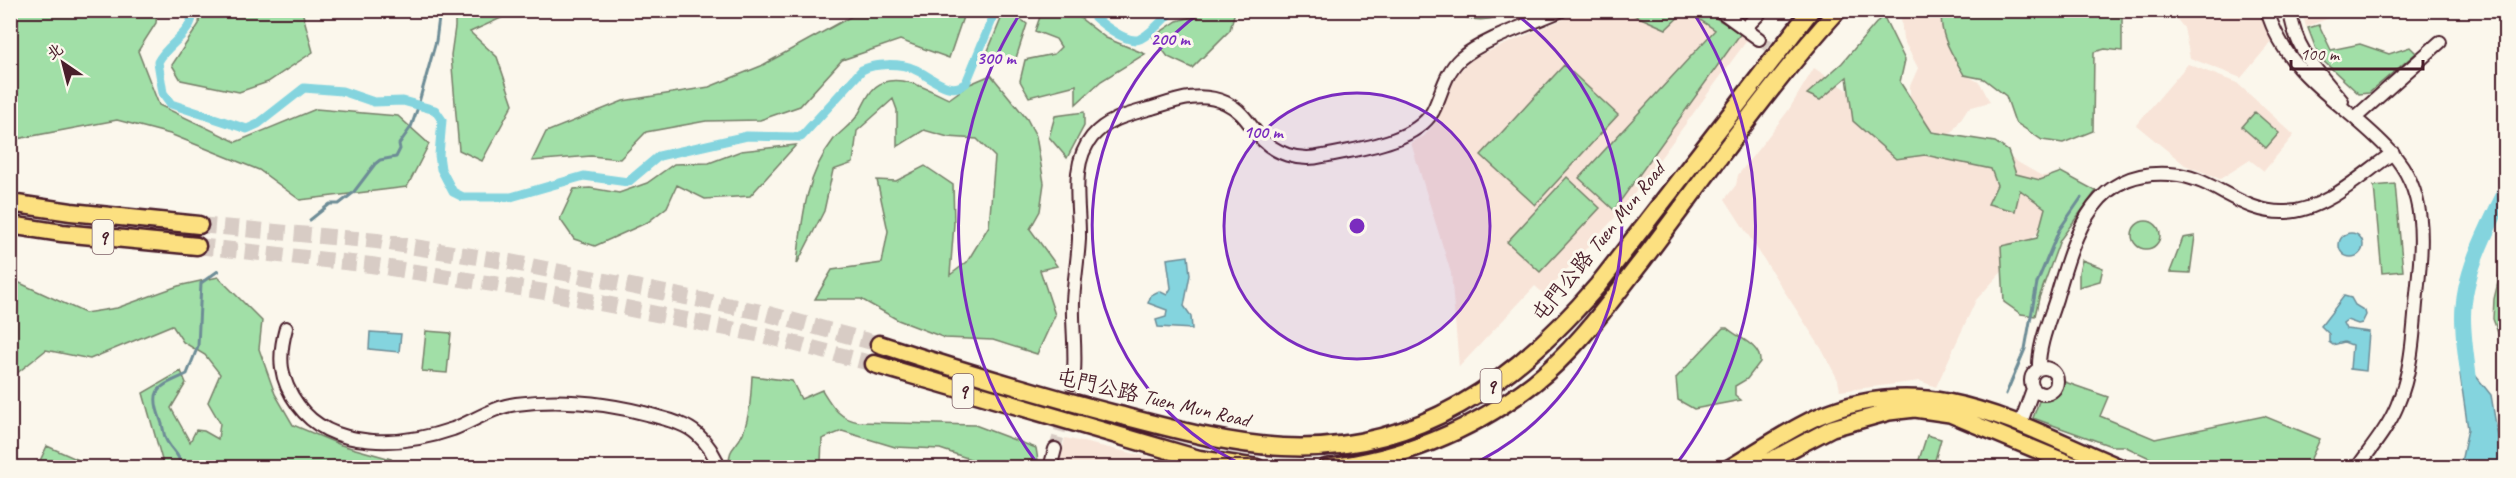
<svg xmlns="http://www.w3.org/2000/svg" width="2516" height="478" font-family="Caveat,'LXGW WenKai TC',sans-serif">
<rect width="100%" height="100%" fill="#fbf7ec"/>
<filter id="ink" filterUnits="userSpaceOnUse"><feTurbulence type="fractalNoise" baseFrequency=".0167" numOctaves="2"/><feDisplacementMap in="SourceGraphic" scale="12" xChannelSelector="R" yChannelSelector="G"/><feConvolveMatrix kernelMatrix="1 2 1 2 8 2 1 2 1" color-interpolation-filters="sRGB"/></filter>
<g filter="url(#ink)">
<path fill="#f8e4d8" d="M1582,11H1704L1748,39L1623,209L1544,294L1535,286L1459,367L1451,273L1411,143L1424,136L1434,125L1458,73L1473,58Z
M1897,11H1938L1951,21L1962,47L1959,71L1980,83L1990,102L1968,108L1953,131L1946,138L1910,117V86L1918,68L1903,39L1901,18Z
M2175,11H2261L2272,41L2241,78L2190,58L2184,28L2176,18Z
M2302,11V10L2347,11L2306,27Z
M2188,64L2237,83L2294,135L2264,171L2250,160L2220,179L2185,165L2136,125Z
M1814,68L1901,125L1937,154L1986,144L2042,176L2059,174L2040,230L1976,300L1936,387L1920,381L1840,391L1838,380L1821,348L1725,199L1736,185L1738,175L1788,111Z
M1065,438L1193,467H1059Z"/>
<path fill="#a1dfa7" stroke="#767f69" stroke-width="1.5" d="M1942,10L2127,11L2122,17V51L2105,49L2094,52L2093,131L2063,143L2042,140L2015,122L2006,96L1984,79L1964,75C1952,54 1938,34 1942,10Z
M157,11L156,23L138,51L159,105L236,142L316,109L398,116L429,144L407,187L300,200L259,170L170,134L117,120L11,140V11Z
M200,11H302L313,52L268,82L239,92L181,80L172,65L199,24Z
M455,11H517L470,32L497,57L513,104L482,161L459,150L451,55L455,27Z
M861,11H965L949,58L900,40L842,60L800,106L760,120L706,121L646,132L620,159L591,156L532,161L546,132L623,101L709,87L761,66Z
M1042,11H1071L1106,38L1145,54L1101,81L1076,104V85L1029,97L1020,81L1025,60L1054,54L1061,47L1056,39L1035,31Z
M1214,11H1235L1230,30L1192,68L1168,57L1153,37L1177,21Z
M1451,11H1516C1492,20 1475,25 1451,11Z
M1625,11L1685,10V11L1666,29Z
M1687,11H1704L1741,33L1614,210L1579,178L1715,30Z
M1011,12L1027,24L1016,58L998,62L985,58L1001,19Z
M1883,15L1905,60L1900,82L1932,132L1995,142L2008,151L2016,174L2040,180L2061,172L2096,191L2060,240L2039,298L2035,316L2021,314L2004,302L2001,246L2037,238L2045,208L2020,190L2015,211L1988,204L1997,185L1991,169L1925,155L1896,159L1853,121L1847,77L1820,100L1807,94L1842,63Z
M2319,25L2331,50L2360,44L2389,54L2410,47L2416,53L2369,93L2359,94L2319,57L2308,28Z
M1564,65L1618,115L1535,205L1481,155Z
M991,75L1027,119L1036,136L1044,183L1040,211L1030,229L1057,266L1040,270L1055,315L1037,354L993,340L945,338L898,320L861,299H815L832,270L882,263L888,231L877,180L896,181L925,166L953,185L954,223L950,275L967,262L989,226L995,157L977,139L948,137L924,130L897,147V110L893,99L857,131L853,163L833,170L824,211L797,264C802,220 805,176 834,139C841,131 851,125 857,116C866,103 869,84 889,81C909,78 931,91 949,99L970,84Z
M1084,112V126L1067,158L1049,137L1055,116Z
M2255,112L2279,133L2266,148L2242,127Z
M796,145L750,196L705,199L677,185L667,207L648,222L595,246L574,239L560,219L574,189L590,188L619,193L647,183L674,164L709,163L741,151Z
M1567,177L1600,208L1540,272L1507,242Z
M2395,184L2403,271L2382,273L2374,186Z
M2132 235a14 14 0 1 1 28 0a14 14 0 1 1-28 0Z
M2195,236L2190,273L2170,272L2183,238Z
M2505,253V352L2493,319L2494,299Z
M2082,260L2103,268L2100,281L2079,287V272Z
M218,277L262,321L259,349L275,394L293,425L341,445L391,459L398,467H161L162,460L143,393L181,371L186,383L171,408L190,442L196,430L204,431L218,439L220,423L208,402L220,374L205,355L183,342L172,325L90,359L46,350L11,378V279L85,313L117,308L178,286Z
M1723,328H1727C1738,338 1761,345 1760,362L1747,379L1735,386V395L1741,400L1694,409L1678,400L1676,378Z
M426,331L451,333L447,373L422,371Z
M752,376L792,381L801,399L822,390C832,406 839,419 859,422L975,425L1036,448L1039,467H983L973,460L940,449L895,447L842,431L822,439L821,462L809,467H729C729,444 735,451 743,433C750,415 751,395 752,376Z
M2062,381L2108,397L2100,416L2155,439L2264,416L2320,439L2307,467H2169L2124,446H2111L2033,418L2039,401C2053,397 2058,396 2062,381Z
M1927,435L1941,439L1933,467L1917,466Z
M47,446L88,464L86,467H37Z"/>
<path fill="#84d4de" stroke="#6d8c96" stroke-width="1.5" d="M2339 245a12 12 0 1 1 24 0a12 12 0 1 1-24 0Z
M1188,256L1190,275L1184,306L1191,316L1192,329L1158,327L1156,320L1166,317L1167,310L1148,303L1151,295L1159,291L1167,295L1171,288L1167,259Z
M2344,296L2351,298L2355,305L2365,311L2366,315L2362,323L2358,324L2347,320L2343,323L2346,329L2369,332L2366,371L2350,369L2352,345L2344,342L2333,345L2329,342V334L2321,326Z
M370,332L401,334L399,352L369,349Z
M2468,366L2491,395L2503,467H2460L2468,429L2460,374Z"/>
<g fill="none" stroke-linecap="round" stroke-linejoin="round">
<path stroke="#6d8c96" stroke-width="3" d="M419,102L436,41L440,10
M310,220L330,204H339L353,193L375,164L380,160L396,157L400,149L399,144L411,127L417,110
M2006,394L2025,349L2037,283L2059,230L2081,198
M180,468C181,455 174,453 168,443C163,437 164,428 161,421C148,388 159,387 187,374L198,346L201,283L218,271"/>
<path stroke="#84d4de" stroke-width="9" d="M193,10C193,35 168,42 158,62L163,93L171,104L247,129L258,124L304,88L342,91L374,102L403,101L435,110L442,120L439,155L441,169L453,192L463,197H511L584,176L628,182L659,156L747,136L801,137L862,70C875,63 901,63 914,69C931,76 949,97 966,83L996,10
M1088,10C1096,20 1127,45 1140,39C1152,33 1163,19 1173,10"/>
<path stroke="#84d4de" stroke-width="16" d="M2470,386C2467,364 2463,340 2463,317C2463,274 2487,229 2506,191"/>
<path stroke="#d8ccc5" stroke-width="12" stroke-dasharray="12 6" stroke-linecap="butt" d="M1759,39L1782,57
M1055,449L1073,383"/>
<path stroke="#d8ccc5" stroke-width="16" stroke-dasharray="16 8" stroke-linecap="butt" d="M199,225L377,241L510,262L761,312L879,344
M197,246L371,265L545,292L762,335L874,364"/>
<g stroke="#4a1f2b" stroke-width="16">
<path id="minor" d="M1719,10L1759,39
M2267,10C2287,79 2347,103 2391,152C2431,195 2421,251 2416,304C2413,340 2411,373 2397,406C2388,428 2371,448 2357,468
M2290,10C2294,49 2319,73 2342,101
M1745,28L1759,14
M2356,117L2440,42
M286,328C278,357 279,379 298,405C331,451 404,446 453,429C474,421 493,407 516,404C564,398 609,403 655,416C669,420 686,424 697,434C707,443 715,455 719,468
M2031 381a13 13 0 1 1 26 0a13 13 0 1 1-26 0Z
M2039,369C2038,346 2049,321 2056,299C2075,233 2094,163 2179,175C2217,181 2243,214 2286,212C2325,211 2362,174 2393,153
M1073,383C1077,356 1072,329 1073,302C1074,281 1078,260 1079,239C1080,206 1069,165 1092,137C1107,119 1130,114 1152,108C1177,100 1201,91 1226,103C1241,110 1248,122 1258,135C1274,154 1299,162 1323,156C1357,149 1415,143 1433,111C1442,93 1445,73 1460,59C1483,39 1533,23 1562,10
M2020,425L2033,389
M1050,468L1055,449"/>
</g>
<g stroke="#4a1f2b" stroke-width="20">
<path id="major" d="M1729,468C1758,451 1786,431 1817,417C1930,367 2019,426 2122,468
M1756,468L1832,428L1889,412L1915,409L1950,414L2080,468"/>
</g>
<g stroke="#4a1f2b" stroke-width="21">
<path id="highway" d="M10,203L71,212L199,225
M10,225L62,233L197,246
M879,344C959,370 1038,394 1119,415C1173,429 1227,444 1283,447C1416,454 1516,381 1598,285L1811,10
M874,364L1199,459L1257,468
M1326,468C1403,459 1473,430 1534,383C1576,350 1609,303 1642,261C1706,177 1767,88 1838,10"/>
</g>
<use href="#minor" stroke="#fbf7ec" stroke-width="12"/>
<use href="#major" stroke="#fce080" stroke-width="15"/>
<use href="#highway" stroke="#fce080" stroke-width="16"/>
</g>
</g>
<circle cx="1357" cy="226" r="133" fill="#7b2cbf" fill-opacity=".12"/>
<g fill="none" stroke="#7b2cbf" stroke-width="3">
<circle cx="1357" cy="226" r="133"/>
<path d="M1247 467A265 265 0 0 1 1201 12M1513 12A265 265 0 0 1 1467 467"/>
<path d="M1039 466A398 398 0 0 1 1021 12M1693 12A398 398 0 0 1 1675 466"/>
</g>
<g text-anchor="middle" stroke-width="6" stroke-linejoin="round" paint-order="stroke">
<g fill="#fbf7ec" stroke="#7f6065" stroke-width="1.5">
<rect x="92.5" y="220" width="21" height="34" rx="4.5"/>
<rect x="1480.5" y="369" width="21" height="34" rx="4.5"/>
<rect x="952.5" y="374" width="21" height="34" rx="4.5"/>
</g>
<g font-size="20" font-weight="bold" fill="#4a1f2b">
<text x="103" y="244">9</text>
<text x="1491" y="393">9</text>
<text x="963" y="398">9</text>
</g>
<g font-size="21" fill="#4a1f2b" stroke="#fbf7ec">
<text transform="translate(1598 242) rotate(-51)" y="7">屯門公路 Tuen Mun Road</text>
<text transform="translate(1153 398) rotate(13)" y="7">屯門公路 Tuen Mun Road</text>
</g>
</g>
<circle cx="1357" cy="226" r="9" fill="#7b2cbf" stroke="#fbf7ec" stroke-width="3"/>
<g font-size="18" text-anchor="middle" font-weight="bold" fill="#7b2cbf" stroke="#fbf7ec" stroke-width="6" stroke-linejoin="round" paint-order="stroke">
<text x="1170" y="45">200 m</text>
<text x="996" y="64">300 m</text>
<text x="1263" y="138">100 m</text>
</g>
<rect width="2516" height="478" fill="none" stroke="#fbf7ec" stroke-width="36"/>
<rect x="18" y="18" width="2480" height="442" fill="none" stroke="#4a1f2b" stroke-width="2" filter="url(#ink)"/>
<g transform="translate(63 63) rotate(325)" stroke="#fbf7ec" stroke-width="4.5" paint-order="stroke">
<path d="M0-4.5L10 22L0 15L-10 22Z" fill="#4a1f2b"/>
<text y="-9" font-size="16" font-weight="bold" text-anchor="middle" fill="#4a1f2b">北</text>
</g>
<path d="M2291 60v9h132v-9" fill="none" stroke="#4a1f2b" stroke-width="3"/>
<text x="2300" y="60" font-size="18" fill="#4a1f2b" stroke="#fbf7ec" stroke-width="4.5" paint-order="stroke">100 m</text>
</svg>
